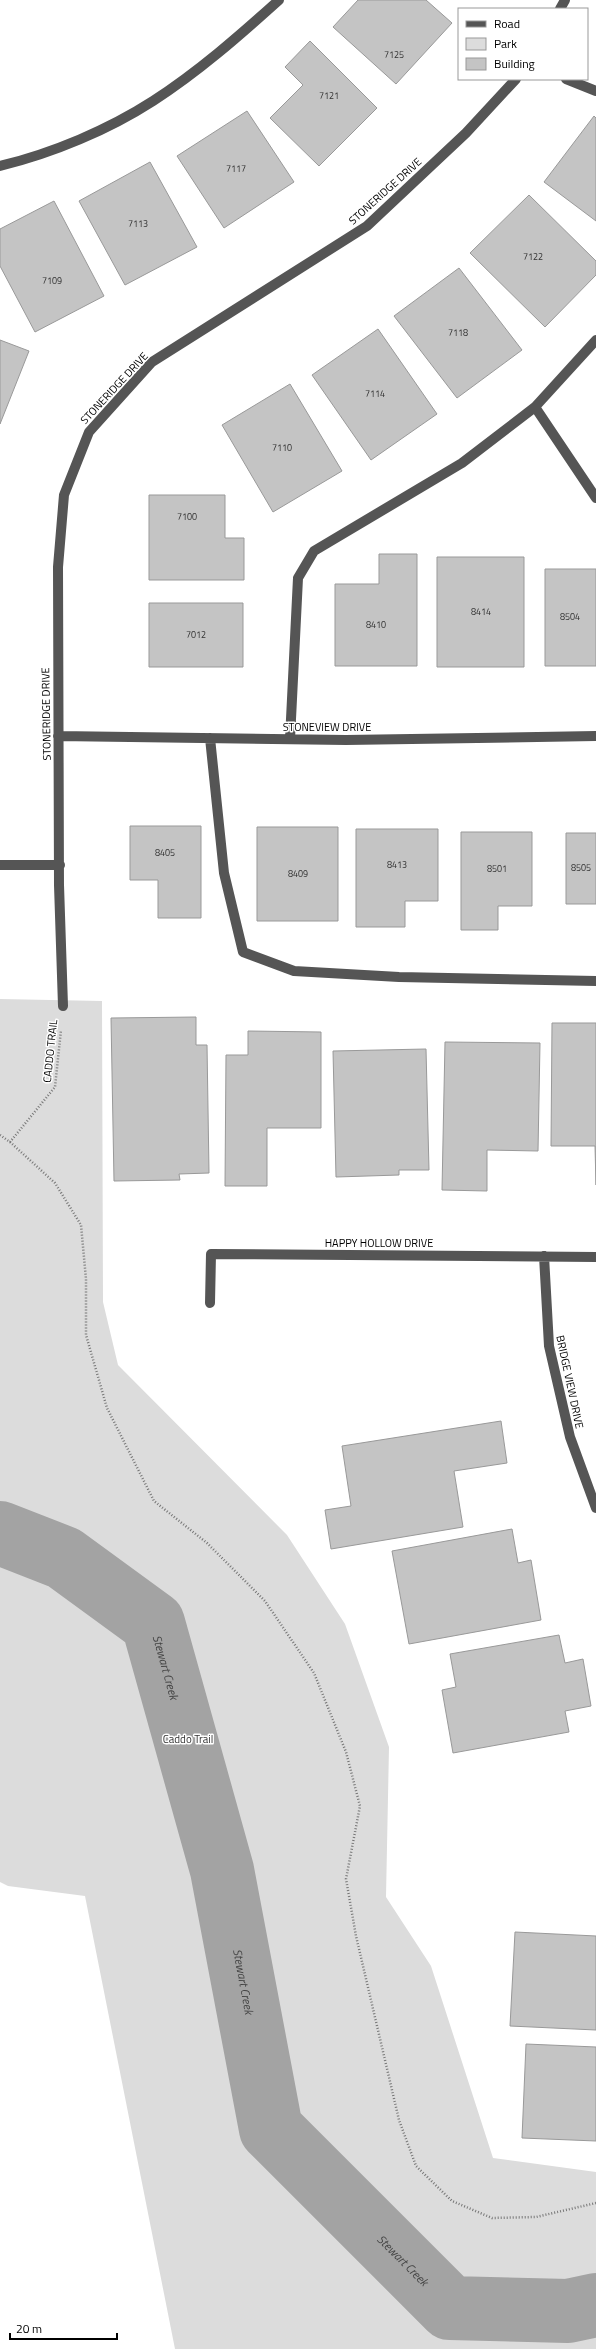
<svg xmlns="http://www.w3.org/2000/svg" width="596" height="2349" font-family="'Titillium Web',sans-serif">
<rect width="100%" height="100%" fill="#fff"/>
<path fill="#dcdcdc" d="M0,999L102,1001L103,1302L118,1365L287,1535L345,1624L389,1747L386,1897L431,1966L493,2158L596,2172V2349H175L85,1896L8,1886L0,1882Z"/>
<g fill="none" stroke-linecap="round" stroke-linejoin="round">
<path stroke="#a3a3a3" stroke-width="64" id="s1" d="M0,1533L64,1558L153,1623L222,1870L271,2129L450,2308L568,2311L596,2305"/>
</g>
<path fill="#c4c4c4" stroke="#999" d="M358,0H426L452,23L396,84L333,27Z
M310,41L377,108L319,166L270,118L303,85L285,67Z
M247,111L294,182L224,228L177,156Z
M594,116L596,118V221L544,182Z
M150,162L197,247L125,285L79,201Z
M529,195L596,261V275L545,327L470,253Z
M54,201L104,296L35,332L0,266V229Z
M459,268L522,350L457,398L394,316Z
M378,329L437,414L371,460L312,375Z
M0,340L29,351L0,424Z
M290,384L342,471L273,512L222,425Z
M149,495H225V538H244V580H149Z
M379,554H417V666H335V584H379Z
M437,557H524V667H437Z
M545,569H596V666H545Z
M149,603H243V667H149Z
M130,826H201V918H158V880H130Z
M257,827H338V921H257Z
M356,829H438V901H405V927H356Z
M461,832H532V906H498V930H461Z
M566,833H596V904H566Z
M196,1017V1045H207L209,1173L179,1174L180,1180L114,1181L111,1018Z
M552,1023H596V1185L595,1146H551Z
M248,1031L321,1032V1128H267V1186H225L226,1055H248Z
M445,1042L540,1043L538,1151L487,1150V1191L442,1190Z
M426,1049L429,1170H399V1175L336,1177L333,1051Z
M501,1421L507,1463L454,1471L463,1527L331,1549L325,1510L351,1506L342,1446Z
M512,1529L518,1563L531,1560L541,1620L409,1644L392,1551Z
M559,1635L565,1663L583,1659L591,1706L565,1711L569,1732L453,1753L442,1690L456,1687L450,1654Z
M515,1932L596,1936V2030L510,2026Z
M526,2044L596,2047V2141L522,2138Z"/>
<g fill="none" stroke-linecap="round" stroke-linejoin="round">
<path stroke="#777" stroke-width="2.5" stroke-dasharray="1 2" stroke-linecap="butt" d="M0,1135L10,1142L55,1087L61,1030
M10,1142L55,1183L81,1225L86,1279V1335L107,1408L154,1501L207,1543L265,1601L314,1673L346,1752L360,1806L346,1879L356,1936L399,2120L416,2166L452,2201L492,2218L536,2217L596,2203"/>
<path stroke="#555" stroke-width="10" d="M560,9L565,0
M566,79L596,91
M0,166C53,153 108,130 153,101C198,72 239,36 279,0
M535,407L596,498
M58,736L346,740L596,736
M210,738L224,873L243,952L294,971L399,977L596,981
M290,739L298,578L314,551L462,463L535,407L596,340
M0,865H60
M63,1006L59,885L58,567L64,495L89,432L152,362L367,226L466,133L516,79
M544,1256L549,1346L570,1437L596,1508
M210,1303L211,1254L596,1257"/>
</g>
<g text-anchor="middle" stroke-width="3" stroke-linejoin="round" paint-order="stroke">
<g font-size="9" fill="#313131">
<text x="394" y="58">7125</text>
<text x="329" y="99">7121</text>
<text x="236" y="172">7117</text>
<text x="138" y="227">7113</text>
<text x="533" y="260">7122</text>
<text x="52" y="284">7109</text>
<text x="458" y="336">7118</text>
<text x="375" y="397">7114</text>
<text x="282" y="451">7110</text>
<text x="187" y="520">7100</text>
<text x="481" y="615">8414</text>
<text x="570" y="620">8504</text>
<text x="376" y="628">8410</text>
<text x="196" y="638">7012</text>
<text x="165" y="856">8405</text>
<text x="397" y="868">8413</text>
<text x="581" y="871">8505</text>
<text x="497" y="872">8501</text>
<text x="298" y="877">8409</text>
</g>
<g font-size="11" fill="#000" stroke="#fff">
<text transform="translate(385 191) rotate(-42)" y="4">STONERIDGE DRIVE</text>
<text transform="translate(114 388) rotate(-47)" y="4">STONERIDGE DRIVE</text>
<text transform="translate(46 714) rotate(-91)" y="4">STONERIDGE DRIVE</text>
<text x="327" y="731">STONEVIEW DRIVE</text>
<text transform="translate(50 1051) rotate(-84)" y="4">CADDO TRAIL</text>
<text x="379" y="1247">HAPPY HOLLOW DRIVE</text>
<text transform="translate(570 1382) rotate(78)" y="4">BRIDGE VIEW DRIVE</text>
</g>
<g font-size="11" fill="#333" stroke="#fff">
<text x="188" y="1743">Caddo Trail</text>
</g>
<g font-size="12" font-style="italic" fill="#444" stroke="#fff">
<text dy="4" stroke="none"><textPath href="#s1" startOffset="225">Stewart Creek</textPath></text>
<text dy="4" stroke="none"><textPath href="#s1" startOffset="549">Stewart Creek</textPath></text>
<text dy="4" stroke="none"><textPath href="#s1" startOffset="885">Stewart Creek</textPath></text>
</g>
</g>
<rect x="458" y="8" width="130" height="72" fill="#ffffff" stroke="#999999"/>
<rect x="466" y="21" width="20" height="6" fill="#555555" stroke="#999999"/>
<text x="494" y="28" font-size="12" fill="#000000">Road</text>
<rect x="466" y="38" width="20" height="12" fill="#dcdcdc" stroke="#999999"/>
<text x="494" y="48" font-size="12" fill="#000000">Park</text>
<rect x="466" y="58" width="20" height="12" fill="#c4c4c4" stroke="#999999"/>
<text x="494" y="68" font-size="12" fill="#000000">Building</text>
<path d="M10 2333v6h107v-6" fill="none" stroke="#000000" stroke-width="2"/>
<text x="16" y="2333" font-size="12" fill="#000000" stroke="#ffffff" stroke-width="3" paint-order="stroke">20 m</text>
</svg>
